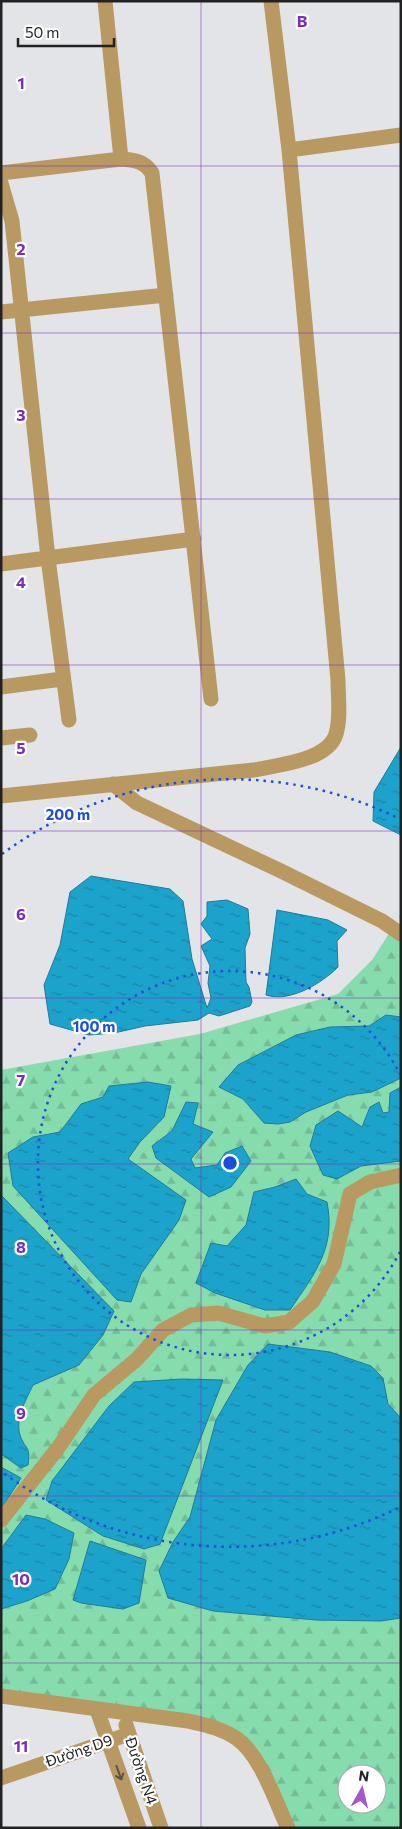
<svg xmlns="http://www.w3.org/2000/svg" width="402" height="1829" font-family="Commissioner,sans-serif">
<defs>
<pattern id="forest-firs" width="22" height="20" patternUnits="userSpaceOnUse" patternTransform="scale(1.25)"><rect width="22" height="20" fill="#86dcad"/><path d="M5 1l3.5 6h-7zM16 11l3.5 6h-7z" fill="#73bc95"/></pattern>
<pattern id="water-ripples" width="26" height="14" patternUnits="userSpaceOnUse" patternTransform="scale(1.25)"><rect width="26" height="14" fill="#1ca3cc"/><path d="M2 4q2-2 4 0t4 0M15 11q2-2 4 0t4 0" fill="none" stroke="#1884a5"/></pattern>
</defs>
<rect width="100%" height="100%" fill="#e3e4e8"/>
<path fill="url(#forest-firs)" fill-rule="evenodd" d="M390,932L401,939V1170L346,1191L330,1262L310,1298L288,1317L265,1321L219,1309L160,1326L1,1513V1070L200,1034L338,994L372,960Z
M401,1180V1828H293L240,1735L1,1692V1528L63,1449L98,1398L166,1333L193,1320L217,1317L266,1330L317,1304L354,1197L372,1187ZM347,1774H377V1804H347Z"/>
<path fill="url(#water-ripples)" stroke="#1e7c99" d="M401,747V835L373,821L374,792Z
M91,876L170,889L183,901L192,959L207,1008L211,998L208,983L210,966L201,946L212,939L201,924L207,916V902L227,900L248,909L250,934L245,948L246,982L249,987L252,1002L250,1006L219,1016L209,1013L198,1020L145,1026L114,1033L89,1035L50,1024L44,985L60,945L70,892Z
M277,910L328,920L347,930L337,941L338,967C322,983 290,1003 266,995Z
M386,1015L401,1017V1078L372,1092L348,1095L306,1112L290,1122L278,1124L264,1123L243,1099L219,1087L238,1065L296,1035L330,1027L369,1026Z
M148,1082L171,1086L164,1117L140,1142L128,1159L186,1200L179,1220L141,1274L131,1302L117,1300L13,1186L8,1153L33,1137L60,1132L81,1104L103,1097L109,1086Z
M401,1087V1161L361,1166L337,1179L323,1175L310,1146L316,1125L338,1111L362,1127L370,1107L379,1102L383,1113L389,1112L390,1093Z
M186,1102L198,1103L193,1124L213,1132L191,1159L195,1168L217,1165L225,1153L242,1146L251,1161L231,1187L209,1197L156,1158L152,1146L172,1131Z
M296,1179L307,1194L327,1202C336,1248 315,1273 290,1310H265L215,1293L196,1283L211,1243L227,1246L246,1225L254,1192L275,1187Z
M1,1195L114,1311L103,1335L79,1365L33,1385C26,1400 15,1418 20,1435C25,1450 31,1445 28,1465L21,1468L1,1454Z
M268,1344L330,1352L371,1366L383,1378L388,1404L401,1418V1618L381,1621L316,1620L213,1611L168,1598L159,1571L173,1542L190,1517L216,1420L248,1365Z
M182,1379L223,1380L160,1544L144,1549L103,1536L46,1500L52,1481L109,1406L134,1382Z
M1,1467L21,1478L1,1509Z
M26,1515L45,1519L74,1533L69,1559L55,1589L27,1601L1,1609V1549Z
M90,1541L146,1560L139,1603L123,1609L81,1603L73,1600Z"/>
<g fill="none" stroke-linecap="round" stroke-linejoin="round">
<path stroke="#b89962" stroke-width="15" d="M105,1L121,159
M289,150L401,135
M1,173L121,159C135,160 144,161 152,173L211,699
M1,183L12,221L48,558L69,720
M1,312L166,295
M1,564L194,539
M1,687L62,679
M1,738L30,735
M113,784L137,803L281,871L382,921L401,934
M1,796L254,770C277,765 328,761 336,734C341,717 338,697 338,680L289,150L271,1
M1,1520L58,1448L94,1395L137,1359L163,1330L191,1315L218,1313L265,1326L289,1322L313,1301L334,1264L350,1194L370,1182L401,1175
M1,1696L188,1721C205,1725 221,1728 236,1738C261,1755 275,1801 288,1828
M97,1710L139,1828
M126,1725L161,1828
M1,1778L129,1734"/>
</g>
<defs><path id="oneway-shaft" d="M-6 0H5M1.5-3L5.5 0L1.5 3" fill="none" stroke-width="1.6" stroke-linecap="round" stroke-linejoin="round" transform="scale(1.25)"/></defs>
<use stroke="#5d523c" href="#oneway-shaft" transform="translate(119 1773) rotate(70)"/>
<path fill="none" stroke="#7b2cbf" stroke-width="1" stroke-opacity="0.55" d="M201,1V1828M1,166H401M1,333H401M1,499H401M1,665H401M1,831H401M1,998H401M1,1164H401M1,1330H401M1,1496H401M1,1663H401"/>
<g fill="none" stroke="#1d4ed8" stroke-width="2.5" stroke-dasharray="2.5 5">
<path d="M400 1252A192 192 0 1 1 400 1074"/>
<path d="M398 1508A384 384 0 0 1 2 1472M2 854A384 384 0 0 1 398 818"/>
</g>
<g text-anchor="middle" stroke-width="4.5" stroke-linejoin="round" paint-order="stroke">
<g font-size="15" fill="#212223" stroke="#fff">
<text transform="translate(79 1751) rotate(-19)" y="5">Đường D9</text>
<text transform="translate(141 1771) rotate(71)" y="5">Đường N4</text>
</g>
</g>
<g font-size="16" text-anchor="middle" font-weight="bold" fill="#7b2cbf" stroke="#fff" stroke-width="4.5" stroke-linejoin="round" paint-order="stroke">
<text x="302" y="27">B</text>
<text x="21" y="89">1</text>
<text x="21" y="255">2</text>
<text x="21" y="421">3</text>
<text x="21" y="588">4</text>
<text x="21" y="754">5</text>
<text x="21" y="920">6</text>
<text x="21" y="1086">7</text>
<text x="21" y="1253">8</text>
<text x="21" y="1419">9</text>
<text x="21" y="1585">10</text>
<text x="21" y="1752">11</text>
</g>
<circle cx="230" cy="1163" r="8" fill="#1d4ed8" stroke="#fff" stroke-width="2.5"/>
<g font-size="15" text-anchor="middle" font-weight="bold" fill="#1d4ed8" stroke="#fff" stroke-width="4.5" stroke-linejoin="round" paint-order="stroke">
<text x="68" y="820">200 m</text>
<text x="94" y="1032">100 m</text>
</g>
<rect width="402" height="1829" fill="none" stroke="#212223" stroke-width="5"/>
<g transform="translate(362 1789) rotate(8)"><circle r="24" fill="#ffffff" stroke="#a6a7a7"/>
<path d="M0-4L9 19L0 12L-9 19Z" fill="#a358cb"/>
<text y="-8" font-size="14" font-weight="bold" text-anchor="middle" fill="#212223">N</text>
</g>
<path d="M18 38v8h96v-8" fill="none" stroke="#212223" stroke-width="2.5"/>
<text x="25" y="38" font-size="15" fill="#212223" stroke="#ffffff" stroke-width="4" paint-order="stroke">50 m</text>
</svg>
